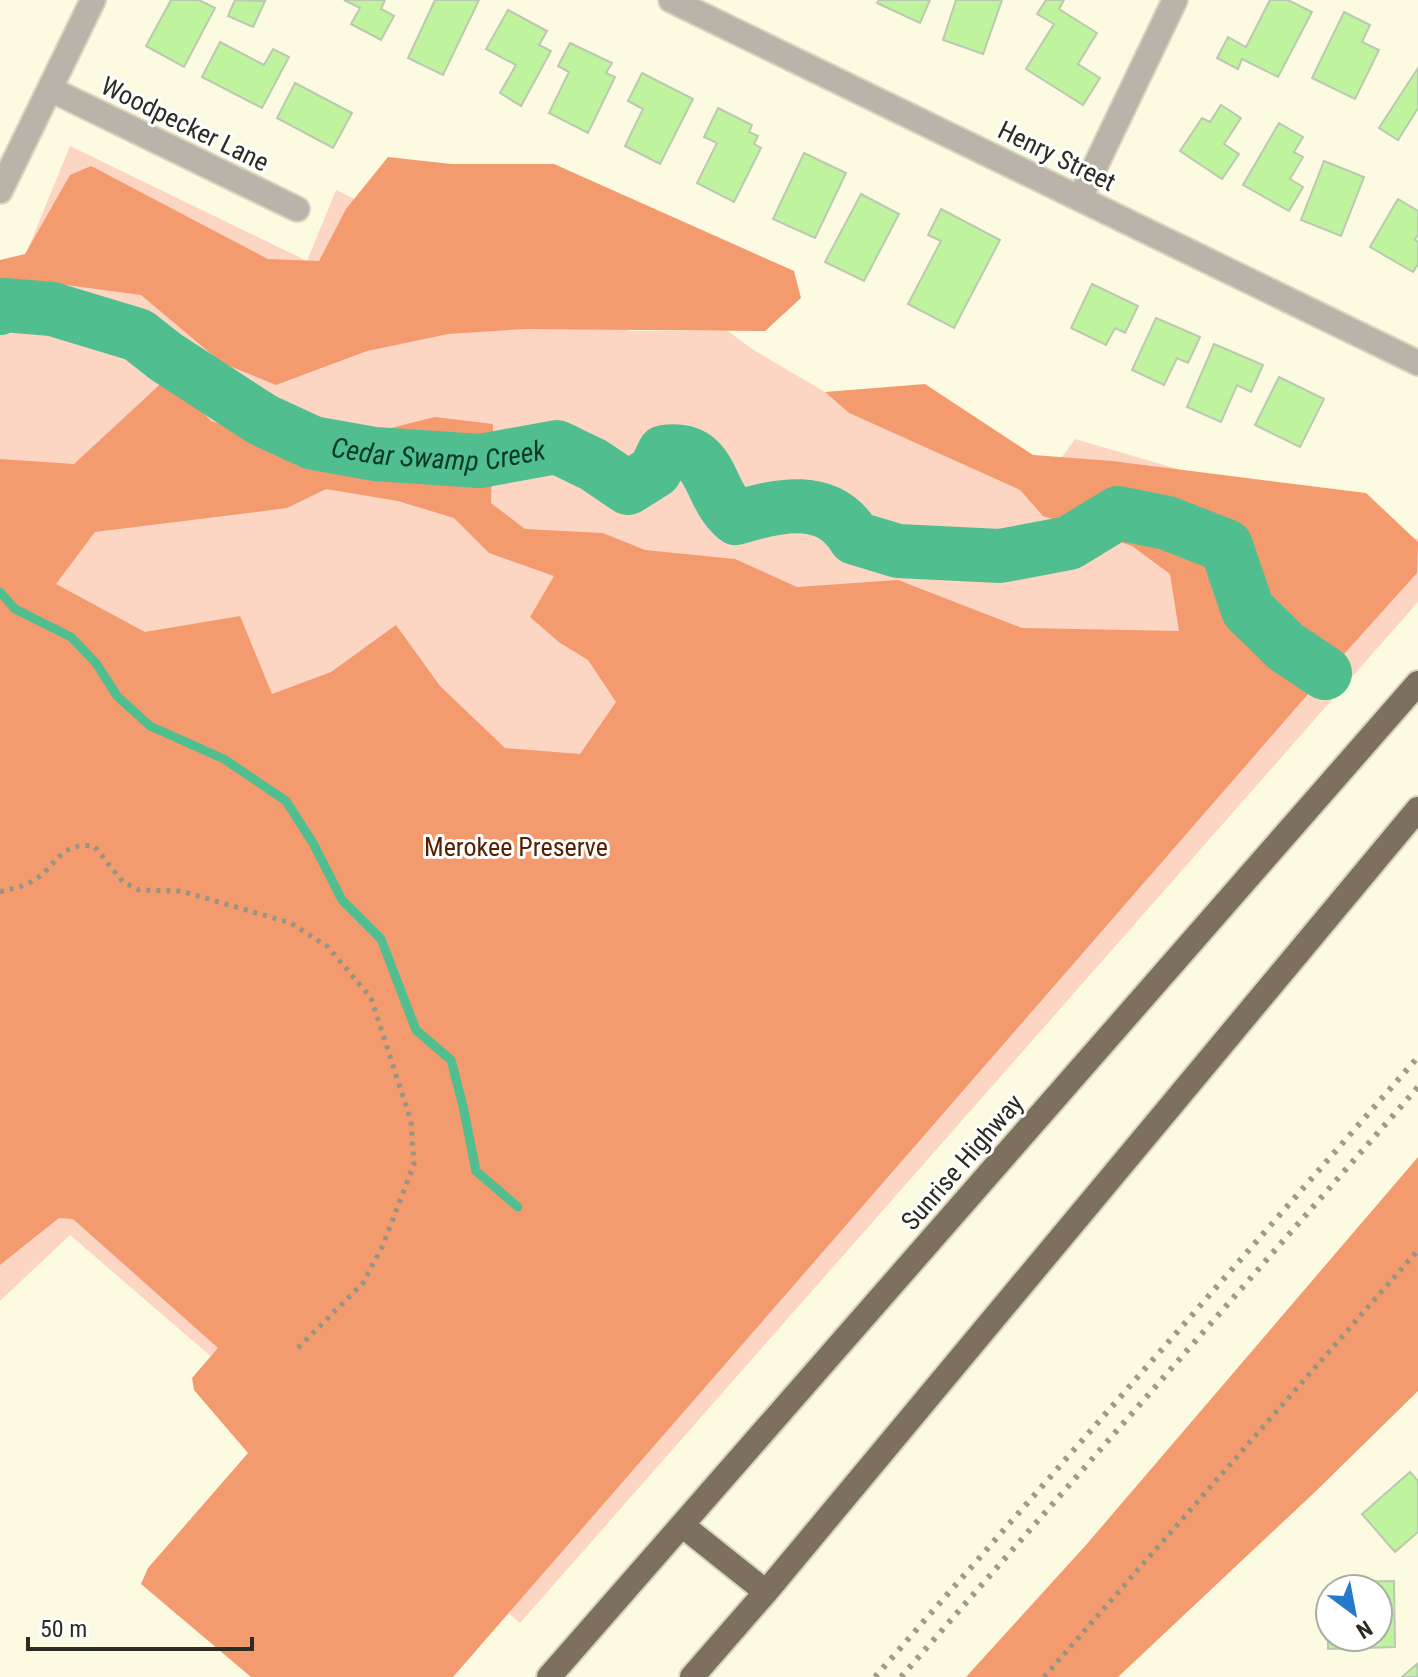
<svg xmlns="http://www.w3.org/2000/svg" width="1418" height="1677" font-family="'Roboto Condensed',sans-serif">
<rect width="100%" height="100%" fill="#fcfae0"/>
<path fill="#fdd5c3" d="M70,146L307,261L336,190L630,331H728L752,349L825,392L849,413L1020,490L1030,501L1075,439L1418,539V602L520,1623L70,1235L0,1301V272L16,278Z"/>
<path fill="#f49a6f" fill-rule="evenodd" d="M388,157L451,164H554L794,271L801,298L765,331L525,329L448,334L367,351L276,385L222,363L141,295L66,285H0V260L25,254L70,175L91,166L268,259L319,261L346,209Z
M168,377L211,421L296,448L383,430L435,417L493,424L491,503L525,529L603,533L645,550L735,559L797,587L898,580L1022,628L1179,631L1170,574L1132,546L1043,516L1020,490L849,413L825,392L925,384L1033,455L1112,461L1366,493L1418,542L1417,573L1309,693L453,1677H251L141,1584L148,1568L248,1453L194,1390L192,1378L218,1348L73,1219L59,1218L0,1265V459L74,464ZM326,489L398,501L454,518L489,553L554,576L530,617L560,643L588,660L616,702L580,754L505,748L440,686L396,625L331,672L272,694L240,616L145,632L56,584L95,532L287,508Z
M1418,1157V1391L1316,1491L1118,1677H966L1086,1545Z"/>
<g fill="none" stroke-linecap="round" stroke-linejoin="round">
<path stroke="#50be8f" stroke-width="9" d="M0,592L15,609L71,637L96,663L117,696L150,726L224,759L286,801L313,843L342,900L381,939L416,1030L451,1060L463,1106L476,1171L518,1207"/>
<path stroke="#50be8f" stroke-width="54" id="s1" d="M0,308L4,305L52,309L138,335L166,357L263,420L313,443L375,454L480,461L557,447L594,465L628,488L655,471L664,452C715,445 706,493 736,518C778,505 828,493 855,538L898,551L1000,556L1069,543L1118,513L1167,523L1226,546L1248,610L1286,647L1325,673"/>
</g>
<path fill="#c0f39e" stroke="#bbc9b2" stroke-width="2" d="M171,0H199L215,8L184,67L146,46Z
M235,0L265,1L253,27L228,16Z
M344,0H385L381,9L394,16L381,40L351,24L360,8Z
M435,0H479L443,75L408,58Z
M879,0H930L920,23L877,3Z
M956,0H1002L983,54L943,40Z
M1046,0H1064L1059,9L1097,33L1078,64L1100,78L1083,105L1026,69L1054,24L1037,14Z
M1270,0H1288L1312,12L1278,77L1242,59L1238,69L1217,58L1228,37L1246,47Z
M508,10L547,31L539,45L551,51L521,106L500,93L516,65L486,49Z
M1344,12L1370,25L1362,42L1379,50L1355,99L1312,78Z
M220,42L264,65L273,49L289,57L262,108L202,77Z
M570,43L612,63L606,73L615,77L588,133L549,113L569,72L558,66Z
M1418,68V108L1398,140L1379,128Z
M642,73L693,99L660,164L625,146L643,109L628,101Z
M295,83L352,113L333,148L277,118Z
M1221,105L1241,118L1224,144L1239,154L1222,179L1180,151L1202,118L1210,122Z
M718,108L752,125L749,132L758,136L754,144L761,148L734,202L697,183L717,143L704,137Z
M1279,123L1303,137L1294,152L1303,157L1290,179L1303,187L1289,211L1243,185Z
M804,153L846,173L815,238L773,219Z
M1324,161L1364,177L1341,236L1301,220Z
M861,194L899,214L864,281L825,262Z
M1398,199L1418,211V234L1415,240L1418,242V264L1413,272L1370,247Z
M941,209L1000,240L954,328L908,304L941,241L928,235Z
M1092,284L1138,306L1125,333L1115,328L1106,345L1071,328Z
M1156,318L1200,337L1188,363L1177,358L1164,385L1132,370Z
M1214,344L1263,365L1251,392L1237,385L1221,422L1187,407Z
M1279,377L1324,399L1300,447L1255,425Z
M1410,1472L1418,1481V1532L1395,1552L1362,1514Z
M1394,1581L1395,1647L1328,1649V1605H1330V1637H1378V1589H1343L1342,1582Z
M1417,1664L1418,1677H1402Z"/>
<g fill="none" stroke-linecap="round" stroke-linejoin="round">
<g stroke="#d7d5be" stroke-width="28">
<path id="minor" d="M671,0L1418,363
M50,89L297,209
M0,191L93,0
M1080,198L1175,0"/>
</g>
<g stroke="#d7d5be" stroke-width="28">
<path id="trunk" d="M682,1525L766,1592
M549,1677L1418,683
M692,1677L766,1592L1418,809"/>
</g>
<path stroke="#969583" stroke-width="5" stroke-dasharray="4 6" stroke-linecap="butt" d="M0,892C10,889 22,887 31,882C57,868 57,842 94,846L123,882L139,890L181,891L291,923L328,947L371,998L411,1121L414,1164L383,1245L363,1283L294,1352
M1044,1677L1418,1250"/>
<use href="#minor" stroke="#bab3aa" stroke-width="24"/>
<use href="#trunk" stroke="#7e705e" stroke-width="24"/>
<path stroke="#9e9c89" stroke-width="6" stroke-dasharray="4 8" stroke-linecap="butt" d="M875,1677L1418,1057
M901,1677L1418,1087"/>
</g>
<g text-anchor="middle" stroke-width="6" stroke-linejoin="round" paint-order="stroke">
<g font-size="26" fill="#2d2c22" stroke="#fff">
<text transform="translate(185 124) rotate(26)" y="9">Woodpecker Lane</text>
<text transform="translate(1057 156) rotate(26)" y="9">Henry Street</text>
<text transform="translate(962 1162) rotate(-49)" y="9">Sunrise Highway</text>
</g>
<g font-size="26" fill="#572000" stroke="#fff">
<text x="516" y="856">Merokee Preserve</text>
</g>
<g font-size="28" font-style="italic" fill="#083927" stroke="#fff">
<text dy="10" stroke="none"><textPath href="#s1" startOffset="476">Cedar Swamp Creek</textPath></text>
</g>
</g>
<g transform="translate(1354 1613) rotate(148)"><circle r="38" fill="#ffffff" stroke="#ababa7" stroke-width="2"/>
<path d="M0-6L14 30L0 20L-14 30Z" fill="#247bc9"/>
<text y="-12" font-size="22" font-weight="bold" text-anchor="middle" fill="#2d2c22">N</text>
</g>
<path d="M28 1637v12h224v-12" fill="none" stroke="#2d2c22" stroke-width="4"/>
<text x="40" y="1637" font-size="24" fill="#2d2c22" stroke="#ffffff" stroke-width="6" paint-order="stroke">50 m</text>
</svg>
